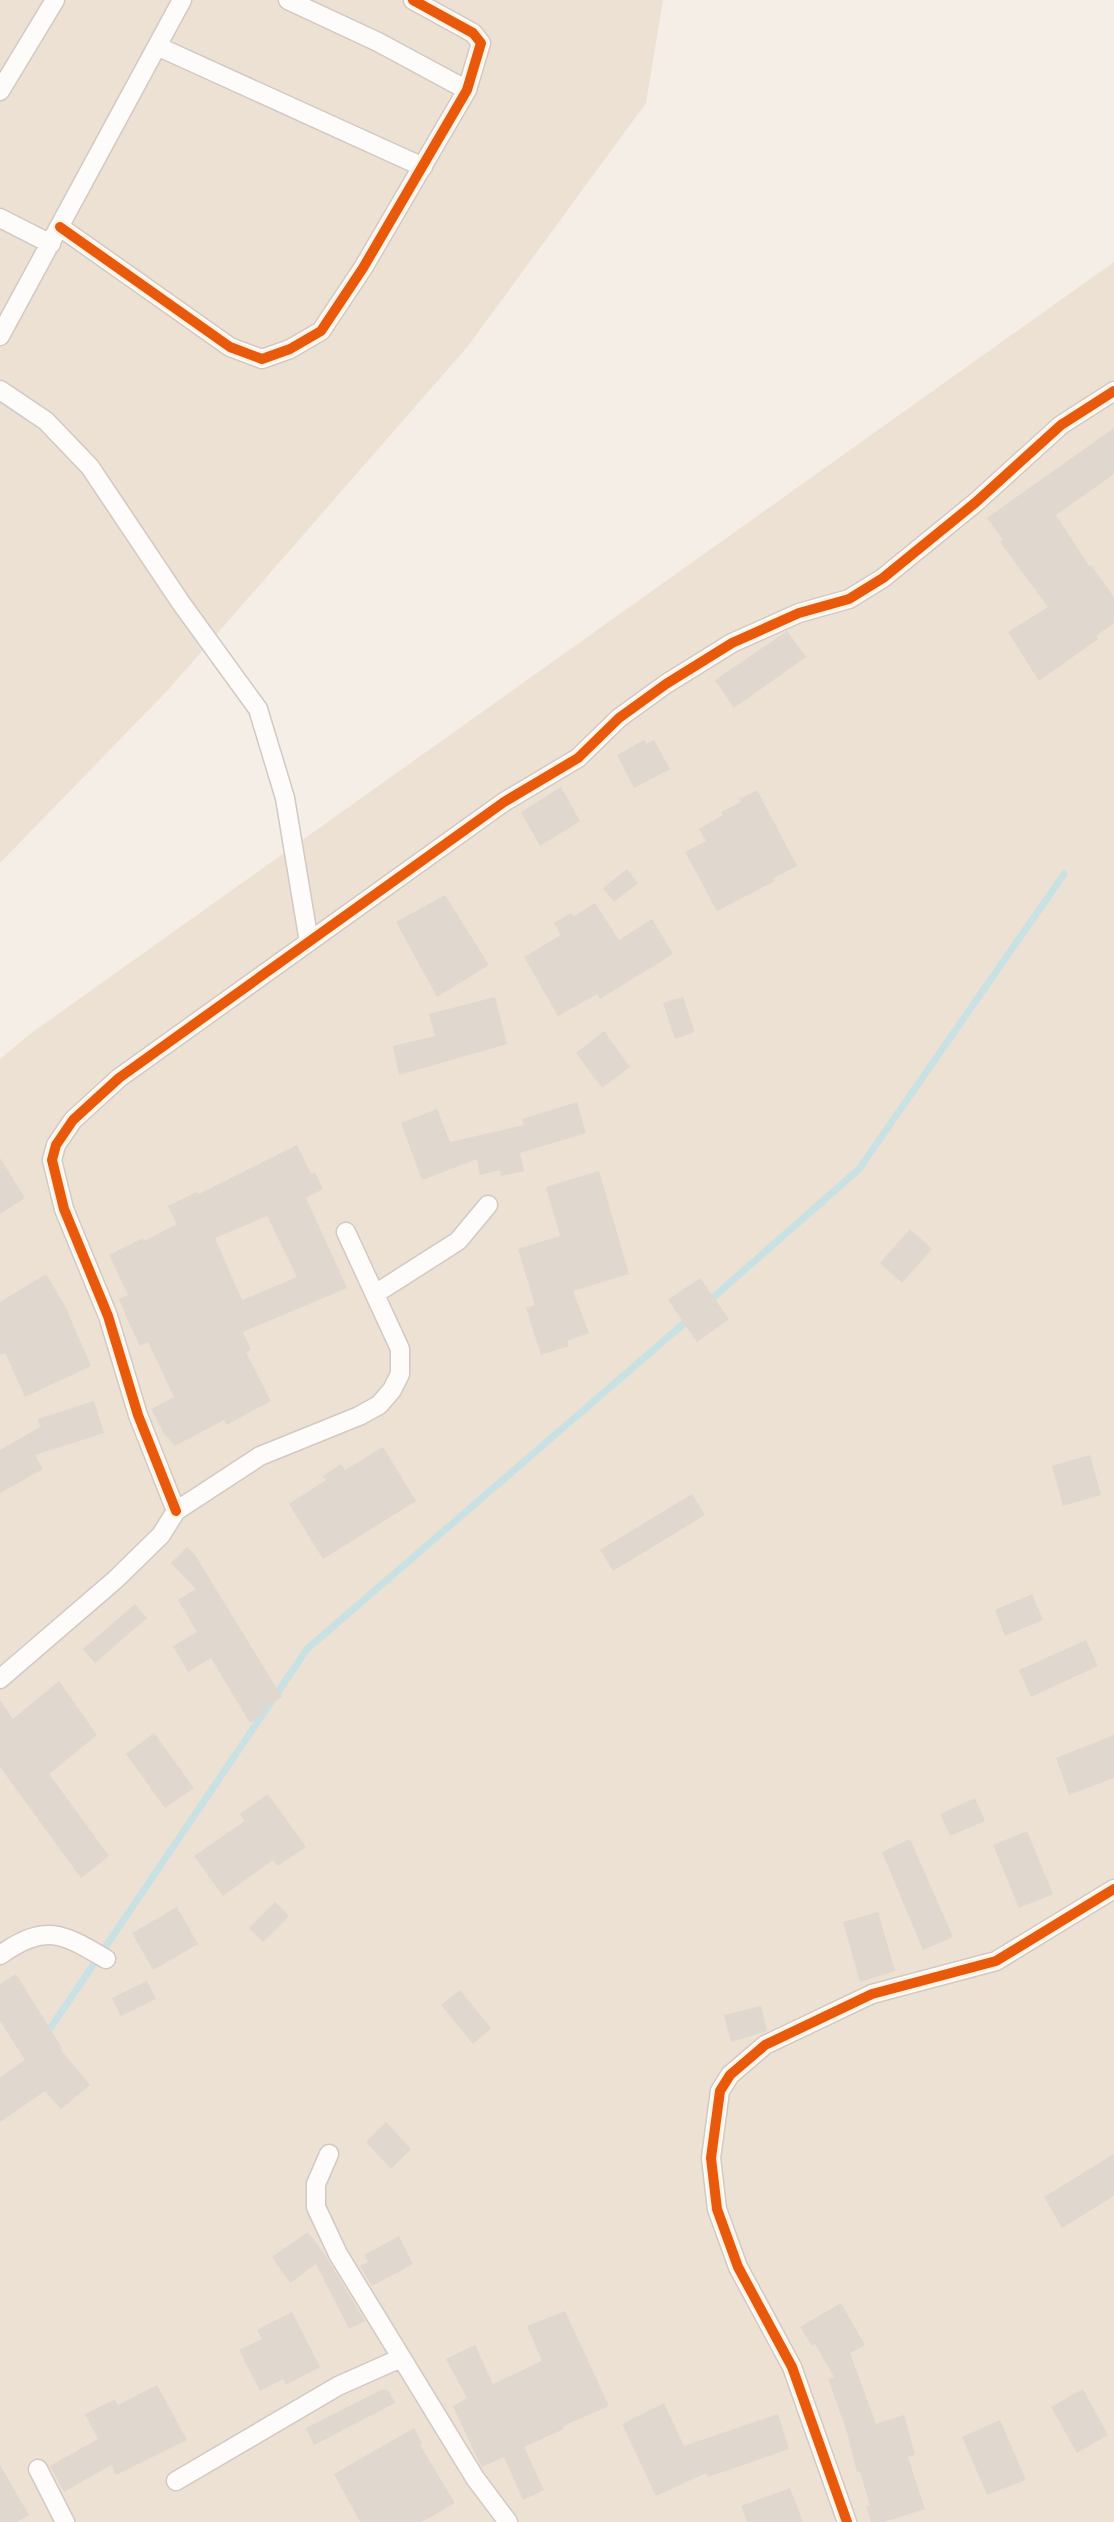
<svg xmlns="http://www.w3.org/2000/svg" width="1114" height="2522" font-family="'Exo 2',sans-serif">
<rect width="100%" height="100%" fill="#f4eee6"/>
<path fill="#ede1d3" d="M0,0H663L646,103L468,346L168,690L0,863Z
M1114,262V2522H0V1059L30,1034Z"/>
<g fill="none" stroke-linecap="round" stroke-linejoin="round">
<path stroke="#c9e1e3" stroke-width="7" d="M707,1303L859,1169L1064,874
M45,2036L307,1649L689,1319"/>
</g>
<path fill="#e0d7ce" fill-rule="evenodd" d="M1114,428V474L1056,515L1089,566L1091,565L1114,597V623L1096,636L1098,639L1039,681L1008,632L1048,607L1000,542L1003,540L987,518Z
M787,631L806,657L734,708L715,680Z
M644,740L646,744L654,740L670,769L634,788L617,755Z
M561,787L580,821L540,846L521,812Z
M757,790L797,866L773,878L775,881L717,911L685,852L706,841L699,829L723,815L721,812L741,802L739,799Z
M627,869L638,883L614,902L603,888Z
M445,895L489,965L437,997L396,922Z
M595,903L619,940L652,919L673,954L600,999L597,994L558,1016L524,957L561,935L554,923L571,913L574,916Z
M495,997L507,1044L399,1075L393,1046L435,1036L429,1014Z
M683,997L695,1032L675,1039L663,1003Z
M604,1031L630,1067L602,1088L576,1053Z
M577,1102L586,1133L520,1153L524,1171L501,1176L500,1170L480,1175L477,1159L422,1180L401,1123L437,1109L450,1142L524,1125L522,1119Z
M297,1145L311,1174L315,1172L323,1189L306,1198L347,1288L243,1332L251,1350L246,1352L271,1401L226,1425L224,1420L175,1446L163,1432L151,1409L174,1397L148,1342L140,1346L128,1321L119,1299L128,1295L109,1255L143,1238L144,1241L177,1224L168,1206L197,1192L199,1194ZM267,1216L297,1277L242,1300L215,1238Z
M0,1158L25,1198L0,1214Z
M599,1171L629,1274L573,1291L589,1333L567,1341L569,1346L541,1355L526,1308L535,1305L518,1249L560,1236L546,1187Z
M910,1229L932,1249L902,1283L880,1263Z
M46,1274L65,1306L91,1366L25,1397L5,1353L0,1355V1302Z
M700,1278L729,1319L697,1342L668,1300Z
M94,1401L104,1433L35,1455L43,1469L0,1493V1450L40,1427L38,1419Z
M383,1447L416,1501L323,1559L289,1504L326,1480L323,1476L341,1464L345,1470Z
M1090,1455L1101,1495L1063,1506L1052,1466Z
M692,1494L705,1515L613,1571L600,1550Z
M187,1547L195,1555L282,1697L263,1709L265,1713L250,1723L211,1658L188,1672L173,1646L197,1632L178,1600L196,1589L171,1563Z
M1032,1594L1043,1620L1005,1636L995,1610Z
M135,1604L147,1618L95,1663L83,1649Z
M1086,1640L1098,1666L1031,1697L1019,1670Z
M59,1681L97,1735L49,1774L109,1856L81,1878L0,1767V1700L13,1719Z
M154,1733L194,1788L165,1808L126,1754Z
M1114,1735V1778L1069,1795L1056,1758Z
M268,1794L306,1847L278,1866L273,1860L223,1896L194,1856L245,1821L240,1814Z
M975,1798L985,1821L950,1836L940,1814Z
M1027,1831L1053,1894L1019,1908L993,1845Z
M910,1839L953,1937L923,1950L882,1852Z
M275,1902L289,1916L263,1942L249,1928Z
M177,1907L198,1944L153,1970L132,1933Z
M878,1912L895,1971L860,1982L843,1922Z
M16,1974L62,2048L60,2049L90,2085L61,2109L45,2091L0,2122V2077L25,2060L0,2021V1984Z
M147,1981L156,1999L121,2016L112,1998Z
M460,1990L491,2028L473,2044L441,2005Z
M761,2006L767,2031L731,2042L724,2015Z
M386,2122L411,2149L391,2169L366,2142Z
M1114,2154V2196L1062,2228L1044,2197Z
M308,2232L327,2258L365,2321L349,2329L316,2264L290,2283L272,2257Z
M399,2236L413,2264L372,2286L360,2266L368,2262L364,2255Z
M841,2303L865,2345L850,2353L876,2424L904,2415L915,2455L908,2457L925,2509L884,2522H871L866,2506L870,2505L860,2472H857L847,2432L828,2379L834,2377L815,2344L812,2346L800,2327Z
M565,2311L609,2406L563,2426L564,2429L524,2447L544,2490L523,2500L504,2457L482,2467L478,2460L453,2406L467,2398L446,2359L475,2345L493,2384L542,2361L527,2326Z
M292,2312L320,2367L286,2385L283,2379L260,2391L239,2350L262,2339L257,2330Z
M157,2385L187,2440L116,2475L111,2465L64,2492L50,2466L98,2439L85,2414L115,2399L118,2405Z
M1083,2389L1108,2435L1077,2453L1051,2407Z
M381,2390H388L395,2403L314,2445L306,2428Z
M664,2403L684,2446L778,2414L789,2449L708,2477L706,2473L656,2496L622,2424Z
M1000,2420L1026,2480L987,2495L962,2437Z
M414,2428L422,2444L420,2445L455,2503L422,2522H360L334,2474Z
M0,2465L29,2515L17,2522H0Z
M790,2488L803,2522H747L741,2506Z"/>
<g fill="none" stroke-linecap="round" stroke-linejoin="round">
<g stroke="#d2c9c2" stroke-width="21">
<path id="street" d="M288,0L378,42L467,90
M159,47L423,167
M0,91L55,0
M0,218L51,244
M60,227L230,347L262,359L290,349L321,331L363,268L467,90L481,43L473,33L413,0
M0,336L182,0
M0,390L46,421L90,467L181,603L258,709L285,798L309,942
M375,1294L458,1241L488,1205
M176,1511L138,1415L108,1316L64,1209L52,1160L56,1145L73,1120L119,1078L504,802L578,758L619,718L666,684L732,643L799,613L849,599L883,578L975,503L1061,425L1114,391
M0,1679L115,1580L161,1535L176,1511L260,1456L359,1416L379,1405L392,1390L400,1374V1349L346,1232
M0,1955C46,1923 62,1933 106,1959
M329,2154L316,2184V2207L338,2254L475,2478L508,2522
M38,2469L65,2522
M176,2481L338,2386L401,2358
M847,2522L792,2367L738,2267L717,2209L711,2158L720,2091L730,2075L765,2045L872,1994L996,1961L1114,1889"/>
</g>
<use href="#street" stroke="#fdfcfb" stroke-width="18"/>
<g stroke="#fef4e6" stroke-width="15">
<path id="cycleway" d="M60,227L230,347L262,359L290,349L321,331L363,268L467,90L481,43L473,33L413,0
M176,1511L138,1415L108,1316L64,1209L52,1160L56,1145L73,1120L119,1078L504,802L578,758L619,718L666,684L732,643L799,613L849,599L883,578L975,503L1061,425L1114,391
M847,2522L792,2367L738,2267L717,2209L711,2158L720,2091L730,2075L765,2045L872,1994L996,1961L1114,1889"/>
</g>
<use href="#cycleway" stroke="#e8590c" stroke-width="10"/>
</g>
</svg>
